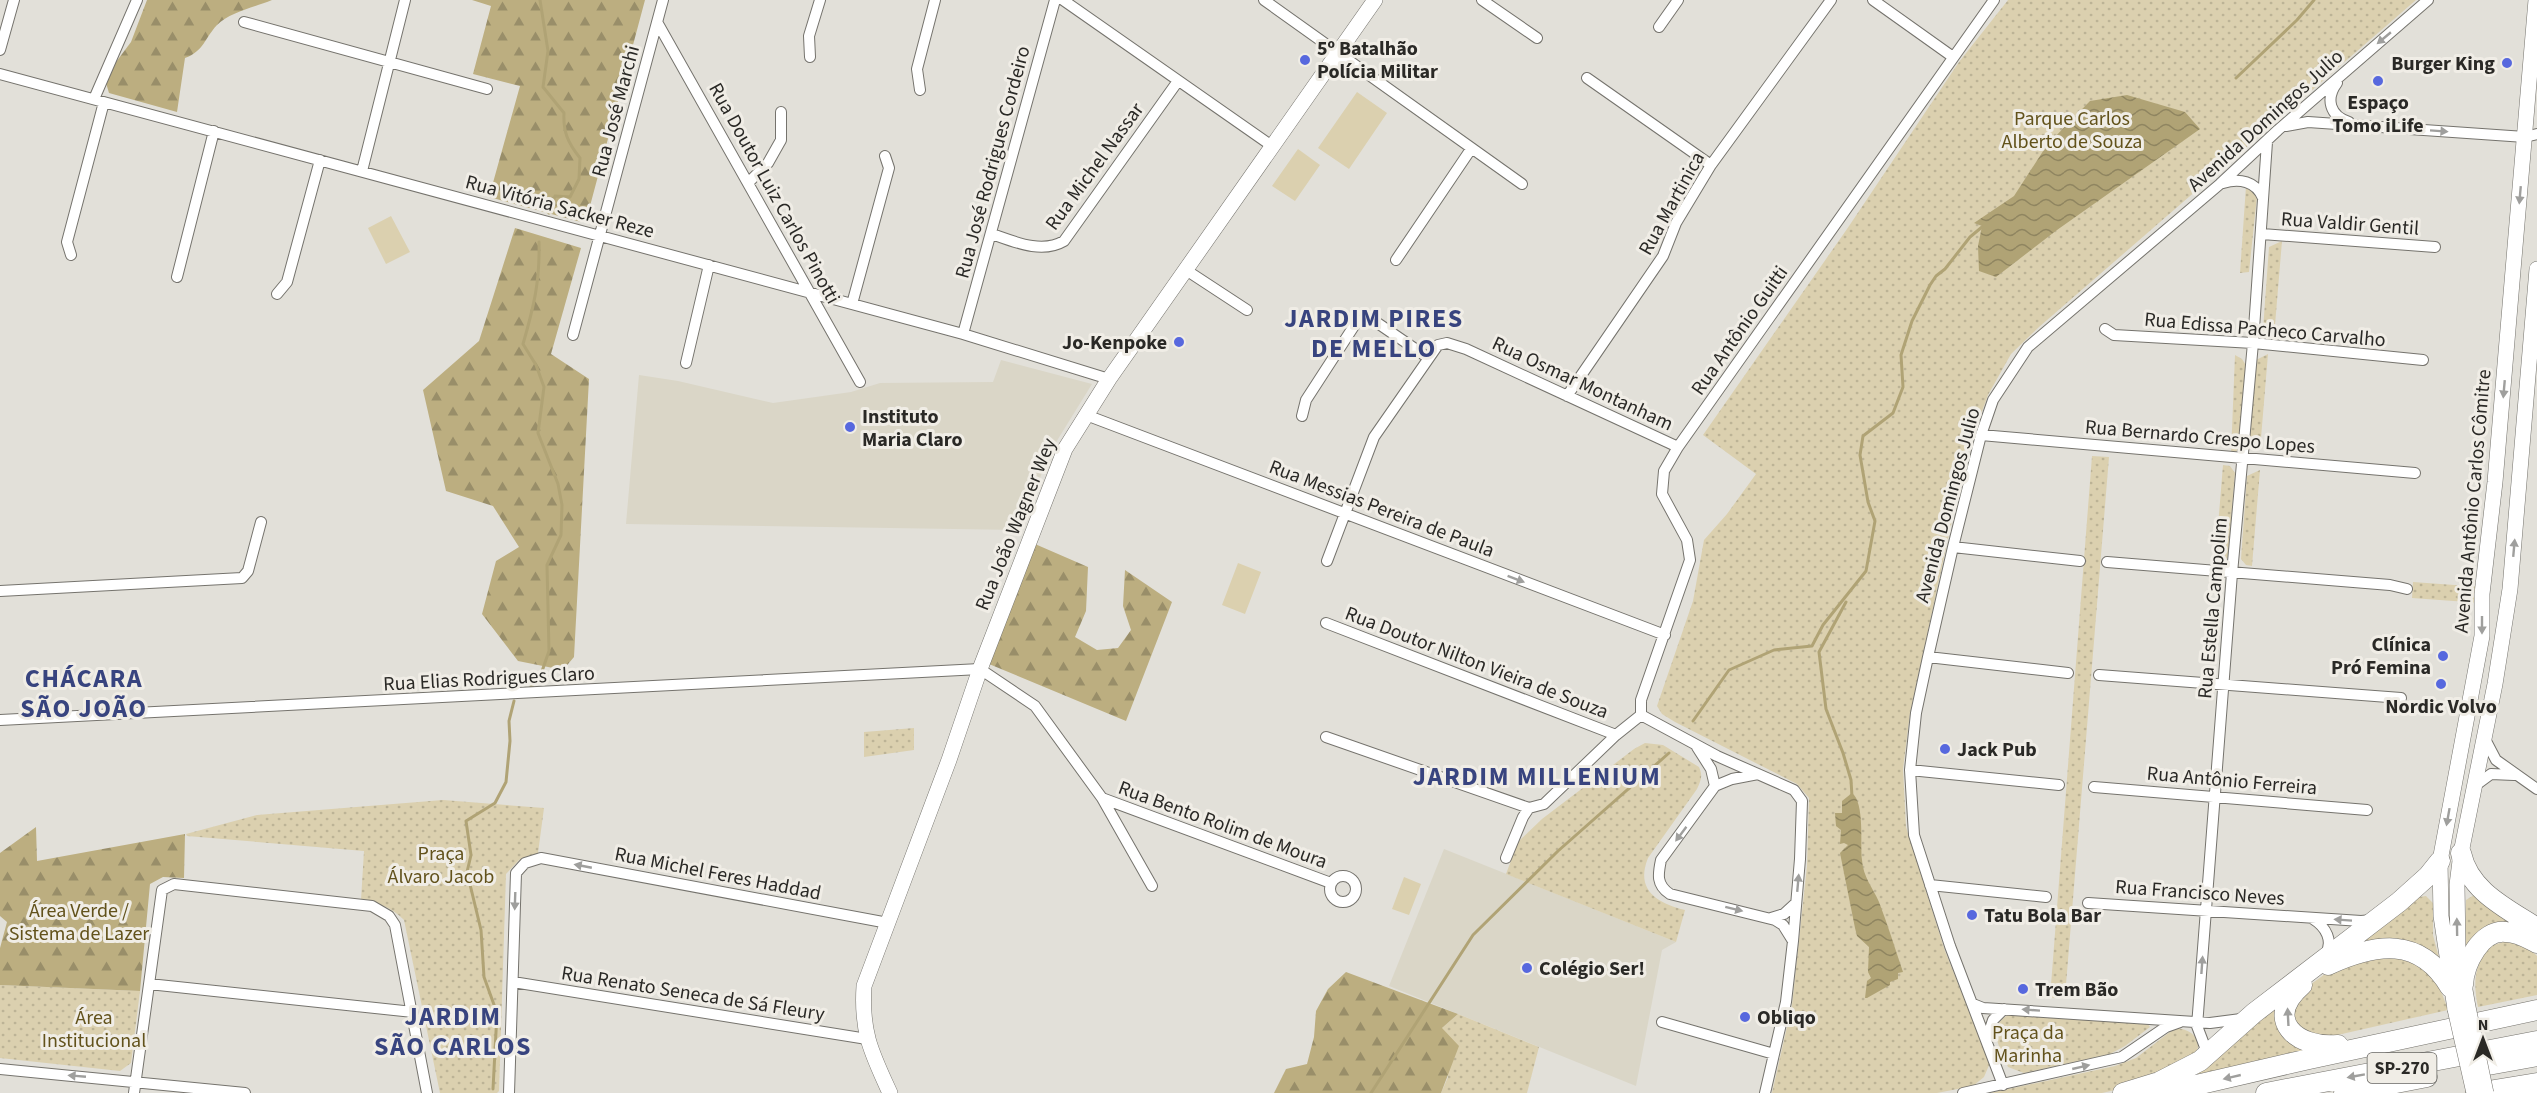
<svg xmlns="http://www.w3.org/2000/svg" width="2537" height="1093" font-family="'Source Sans 3',sans-serif">
<defs>
<pattern id="grass-dots" width="8" height="8" patternUnits="userSpaceOnUse" patternTransform="scale(1.5)"><rect width="8" height="8" fill="#dbd0af"/><path d="M2 2h.1M6 6h.1" fill="none" stroke="#bcb396" stroke-width="1.8" stroke-linecap="round"/></pattern>
<pattern id="forest-firs" width="22" height="20" patternUnits="userSpaceOnUse" patternTransform="scale(1.5)"><rect width="22" height="20" fill="#bcae80"/><path d="M5 1l3.5 6h-7zM16 11l3.5 6h-7z" fill="#998e69"/></pattern>
<pattern id="water-waves" width="16" height="10" patternUnits="userSpaceOnUse" patternTransform="scale(1.5)"><rect width="16" height="10" fill="#b0a375"/><path d="M0 5q4-4 8 0t8 0" fill="none" stroke="#8f8560"/></pattern>
</defs>
<rect width="100%" height="100%" fill="#e2e0d9"/>
<path fill="#dad6c7" d="M1001,360L1092,384L1050,452L1020,530L626,524L639,375L678,381L773,403L851,392L880,383L993,382Z
M1444,849L1676,942L1662,950L1636,1086L1389,986Z"/>
<path fill="url(#grass-dots)" d="M2008,0H2416L2039,327L2011,354L1988,395L1967,452L1910,713L1903,769L1906,827L1945,951L1990,1063L1984,1077L1973,1086L1937,1093H1772L1792,1005L1807,866L1809,798L1797,784L1675,722L1662,714L1657,706L1693,601L1704,540L1727,514L1756,474L1703,435L1847,229L1959,62Z
M2246,186L2257,196L2249,272L2240,273Z
M2282,241L2274,337L2268,336L2263,330L2269,247Z
M2268,354L2260,450L2254,448L2249,443L2256,360Z
M2235,355L2242,359L2247,367L2241,449L2231,454Z
M2092,456L2109,457L2065,997L2050,998Z
M2223,465L2230,466L2235,473L2228,556L2224,563H2215Z
M2260,470L2252,566L2246,565L2241,559L2247,476Z
M2413,582L2482,587L2481,603L2412,598Z
M914,728V750L864,757V732Z
M1645,743L1663,745L1699,767C1703,776 1701,780 1697,789L1648,858C1635,890 1657,903 1685,910L1676,942L1506,874L1518,842L1542,819L1634,749Z
M443,800L544,808L538,853L519,860L506,874L499,1091L497,1093H440L404,920C391,907 379,903 361,900L364,851L187,836L186,834L257,815Z
M2474,895L2520,926L2465,947L2466,900Z
M2426,896L2433,903V935L2439,958L2355,943L2419,897Z
M2507,941L2530,949L2537,956V995L2478,1007C2473,983 2474,965 2490,946Z
M2379,955C2422,958 2435,970 2448,1010L2333,1036L2319,1037L2295,1025L2294,1013L2303,990L2336,966Z
M0,985L140,991L131,1063L120,1071L0,1058Z
M2280,1004L2304,1052L2185,1082L2211,1064Z
M1458,1014L1539,1047L1527,1093H1441L1448,1077L1442,1028Z
M2008,1015L2148,1024L2150,1027L2125,1046L2110,1054L2024,1073L2008,1067C2001,1048 1985,1028 2008,1015Z
M2175,1028C2191,1029 2204,1039 2195,1056L2124,1088L2102,1093H1990L2115,1066L2136,1058Z"/>
<path fill="url(#forest-firs)" d="M147,0H272C255,7 230,12 217,25C204,39 204,51 185,58L177,112L109,93L106,83L113,66L131,42Z
M472,0H645L586,221L581,222L489,197L520,86L473,74L491,6Z
M515,228L581,248L551,354L589,379L574,657L563,670L518,661L482,614L496,561L519,547L493,506L446,491L423,390L479,341Z
M1035,544L1088,567L1086,611L1075,637L1097,650L1118,648L1131,630L1123,606L1125,570L1172,602L1126,721L989,664Z
M36,827L37,861L185,834L184,878L163,877L150,884L140,991L0,985V948L7,922L0,916V853Z
M1346,972L1458,1014L1442,1028L1459,1046L1441,1093H1274L1286,1069L1307,1064L1314,1037L1316,1011L1328,989Z"/>
<path fill="#dbd0af" d="M1357,92L1387,113L1349,169L1318,148Z
M1298,149L1320,165L1295,201L1272,186Z
M391,216L410,252L386,264L368,228Z
M1238,563L1261,572L1245,614L1222,605Z
M1404,877L1421,884L1409,915L1392,909Z"/>
<path fill="url(#water-waves)" d="M2127,95L2185,112L2200,129L2057,230L1996,277L1979,271L1978,246L1982,226L1974,223L2014,196L2047,145L2090,101Z
M1852,793C1865,803 1860,844 1862,860C1863,877 1873,888 1879,902C1888,925 1895,949 1903,972L1898,973V979L1890,982V985L1867,998H1865L1867,981L1871,978L1868,972L1869,947L1857,936L1855,928L1840,853L1848,845L1844,843L1840,844L1841,830L1836,826L1835,813H1842V801Z"/>
<g fill="none" stroke-linecap="round" stroke-linejoin="round">
<path stroke="#b0a375" stroke-width="3" d="M540,0L548,51L543,87L564,113C563,132 568,143 580,158L579,179L570,197L555,196L549,213
M2236,78L2297,20L2314,0
M1846,602L1819,652L1826,709L1843,753L1851,780L1852,797
M530,688L539,680L549,651L547,565L561,535L562,505L558,484L538,433L544,387L536,365L523,344C534,306 540,281 539,242
M1693,721L1729,670L1774,650L1812,646L1823,625L1866,571L1875,521L1868,502L1860,455L1863,436L1893,413L1903,387L1901,355L1912,321L1930,285L1936,276L1945,269L1970,237L1982,227
M493,1089L497,1013L484,977L481,930L467,872L471,855L466,821L495,803L506,782L510,741L509,721L514,701
M1371,1093L1473,935L1558,851L1669,753"/>
<g stroke="#75736d" stroke-width="12">
<path id="street" d="M1063,0L1272,146
M1264,0L1522,184
M1482,0L1537,38
M1873,0L1953,57
M244,22L487,89
M657,22L860,382
M1659,27L1678,0
M0,50L14,0
M810,57L809,36L820,0
M0,74L963,334L1109,379
M1587,78L1711,165
M2337,83C2325,99 2330,116 2349,122
M920,90L917,69L935,0
M94,99L137,0
M2286,126L2308,122L2525,137L2537,134
M362,171L405,0
M748,183L768,163L781,140V112
M2223,183C2239,178 2256,181 2263,198
M992,234C1015,242 1042,254 1064,241L1178,81
M2262,234L2435,247
M71,255L67,242L104,102
M1396,260L1471,149
M1186,270L1247,310
M177,277L214,131
M277,294L287,282L320,160
M852,304L889,168L885,156
M2105,329L2114,335L2253,343L2423,360
M963,334L1055,0
M573,335L663,0
M686,363L709,265
M1567,396L1663,256L1676,223L1711,165L1831,0
M1086,415L1665,635
M1302,416L1306,400L1354,326L1359,321L1376,322L1427,357
M1981,435L2415,473
M1953,547L2080,561
M1327,561L1374,437L1438,345L1447,343L1466,349L1678,447
M2107,562L2390,585L2407,589
M0,591L242,578L248,571L261,522
M1326,623L1616,735
M1928,657L2068,673
M2099,675L2401,698
M1641,715V700L1690,560L1687,540L1662,494L1664,471L1678,447L1994,0
M1641,715L1717,756L1794,790L1802,801L1800,859L1793,941L1786,1002L1765,1093
M0,720L980,669L1035,706L1102,798L1152,886
M1326,737L1529,808
M2485,739L2496,760L2537,789
M1697,747L1711,769L1715,786
M1910,770L2059,785
M1758,774L1732,779L1715,786L1661,860C1658,874 1656,885 1670,894L1775,920L1783,925L1793,941
M2476,785L2491,774L2514,775
M2094,787L2367,810
M1102,798L1331,883
M1506,858L1523,817L1529,808L1544,804L1616,735L1641,715
M1330 889a13 13 0 1 1 26 0a13 13 0 1 1-26 0Z
M1930,885L2046,897
M2088,903L2361,921L2372,920
M1771,918L1784,914L1796,903
M2313,919C2326,927 2334,941 2325,956
M513,982L867,1039
M149,984L413,1012
M1973,1004L1983,1008L2210,1023L2241,1019
M1662,1022L1774,1054
M1987,1038L1993,1020L2004,1009
M2202,1058L2205,1047L2197,1026L2232,573L2253,343L2267,142
M0,1069L245,1093
M2003,1085L1950,946L1914,835L1910,770L1916,713L1928,657L1953,547L1981,435L1993,400L2028,347L2220,184L2278,130L2428,0
M134,1093L162,890L174,884L372,906L389,916L395,925L427,1093
M509,1093L516,873L525,863L541,858L888,923
M1963,1093L2122,1057L2166,1027L2180,1022"/>
</g>
<g stroke="#75736d" stroke-width="16">
<path id="secondary" d="M2468,1007L2458,951L2457,885L2461,853L2495,684L2510,589L2537,269
M2455,1009L2441,916L2440,861L2482,636V594L2495,482L2536,0
M890,1093C871,1052 861,1032 864,986L949,760L980,669L1065,449L1109,379L1375,0"/>
</g>
<g stroke="#75736d" stroke-width="21">
<path id="highway" d="M2461,853C2469,891 2506,908 2537,928
M2328,965C2376,943 2420,936 2450,987
M2302,985C2263,1019 2296,1049 2338,1045
M2463,985C2464,964 2481,929 2506,932C2518,932 2527,938 2537,943
M2477,1067L2537,1056
M2123,1093L2159,1082L2200,1061L2254,1013L2399,902L2428,876L2440,861
M2162,1093L2309,1059L2537,1010
M2266,1093L2537,1041
M2344,1093L2427,1077
M2476,1093L2537,1083"/>
</g>
<use href="#street" stroke="#fff" stroke-width="10"/>
<use href="#secondary" stroke="#fff" stroke-width="15"/>
<use href="#highway" stroke="#fff" stroke-width="20"/>
<g stroke="#75736d" stroke-width="16" stroke-linecap="butt">
<path id="secondary-bridge" d="M2468,1007L2486,1093
M2455,1009L2474,1093"/>
</g>
<use href="#secondary-bridge" stroke="#fff" stroke-width="15"/>
</g>
<defs><path id="oneway-solid" d="M-6-.8H1V-3.2L6.5 0L1 3.2V.8H-6Z" transform="scale(1.5)"/></defs>
<g fill="#9f9f9d">
<use href="#oneway-solid" transform="translate(2384 38) rotate(140)"/>
<use href="#oneway-solid" transform="translate(2439 131) rotate(4)"/>
<use href="#oneway-solid" transform="translate(2520 195) rotate(95)"/>
<use href="#oneway-solid" transform="translate(2504 389) rotate(95)"/>
<use href="#oneway-solid" transform="translate(2514 548) rotate(-85)"/>
<use href="#oneway-solid" transform="translate(1516 579) rotate(21)"/>
<use href="#oneway-solid" transform="translate(2482 625) rotate(90)"/>
<use href="#oneway-solid" transform="translate(2448 817) rotate(100)"/>
<use href="#oneway-solid" transform="translate(1681 834) rotate(127)"/>
<use href="#oneway-solid" transform="translate(583 866) rotate(-169)"/>
<use href="#oneway-solid" transform="translate(1798 883) rotate(-85)"/>
<use href="#oneway-solid" transform="translate(515 901) rotate(92)"/>
<use href="#oneway-solid" transform="translate(1734 909) rotate(14)"/>
<use href="#oneway-solid" transform="translate(2343 920) rotate(-176)"/>
<use href="#oneway-solid" transform="translate(2457 927) rotate(-91)"/>
<use href="#oneway-solid" transform="translate(2202 965) rotate(-86)"/>
<use href="#oneway-solid" transform="translate(2031 1010) rotate(-176)"/>
<use href="#oneway-solid" transform="translate(2288 1017) rotate(-93)"/>
<use href="#oneway-solid" transform="translate(2081 1067) rotate(-13)"/>
<use href="#oneway-solid" transform="translate(77 1076) rotate(-175)"/>
<use href="#oneway-solid" transform="translate(2356 1076) rotate(170)"/>
<use href="#oneway-solid" transform="translate(2232 1077) rotate(167)"/>
</g>
<g fill="#5768de" stroke="#f0ede6" stroke-width="2">
<circle cx="1305" cy="60" r="6"/>
<circle cx="2507" cy="63" r="6"/>
<circle cx="2378" cy="81" r="6"/>
<circle cx="1179" cy="342" r="6"/>
<circle cx="850" cy="427" r="6"/>
<circle cx="2443" cy="656" r="6"/>
<circle cx="2441" cy="684" r="6"/>
<circle cx="1945" cy="749" r="6"/>
<circle cx="1972" cy="915" r="6"/>
<circle cx="1527" cy="968" r="6"/>
<circle cx="2023" cy="989" r="6"/>
<circle cx="1745" cy="1017" r="6"/>
</g>
<g text-anchor="middle" stroke-width="6" stroke-linejoin="round" paint-order="stroke">
<rect fill="#f0ede6" stroke="#656460" stroke-width="1.5" x="2367.5" y="1053" width="69" height="30" rx="4.5"/>
<g font-size="18" font-weight="bold" fill="#2a2926">
<text x="2402" y="1074">SP-270</text>
</g>
<g font-size="20" font-weight="bold" fill="#2a2926" stroke="#f0ede6" text-anchor="start">
<text x="1317" y="55">5º Batalhão<tspan x="1317" dy="23">Polícia Militar</tspan></text>
<text x="2495" y="70" text-anchor="end">Burger King</text>
<text x="2378" y="109" text-anchor="middle">Espaço<tspan x="2378" dy="23">Tomo iLife</tspan></text>
<text x="1167" y="349" text-anchor="end">Jo-Kenpoke</text>
<text x="862" y="423">Instituto<tspan x="862" dy="23">Maria Claro</tspan></text>
<text x="2431" y="651" text-anchor="end">Clínica<tspan x="2431" dy="23">Pró Femina</tspan></text>
<text x="2441" y="713" text-anchor="middle">Nordic Volvo</text>
<text x="1957" y="756">Jack Pub</text>
<text x="1984" y="922">Tatu Bola Bar</text>
<text x="1539" y="975">Colégio Ser!</text>
<text x="2035" y="996">Trem Bão</text>
<text x="1757" y="1024">Obliqo</text>
</g>
<g font-size="20" fill="#2a2926" stroke="#f0ede6">
<text transform="translate(615 111) rotate(-75)" y="7">Rua José Marchi</text>
<text transform="translate(2265 120) rotate(-42)" y="7">Avenida Domingos Julio</text>
<text transform="translate(992 162) rotate(-75)" y="7">Rua José Rodrigues Cordeiro</text>
<text transform="translate(1094 166) rotate(-54)" y="7">Rua Michel Nassar</text>
<text transform="translate(775 193) rotate(61)" y="7">Rua Doutor Luiz Carlos Pinotti</text>
<text transform="translate(1671 203) rotate(-61)" y="7">Rua Martinica</text>
<text transform="translate(560 206) rotate(15)" y="7">Rua Vitória Sacker Reze</text>
<text transform="translate(2350 223) rotate(4)" y="7">Rua Valdir Gentil</text>
<text transform="translate(2265 329) rotate(5)" y="7">Rua Edissa Pacheco Carvalho</text>
<text transform="translate(1739 330) rotate(-55)" y="7">Rua Antônio Guitti</text>
<text transform="translate(1583 383) rotate(25)" y="7">Rua Osmar Montanham</text>
<text transform="translate(2200 436) rotate(5)" y="7">Rua Bernardo Crespo Lopes</text>
<text transform="translate(2472 501) rotate(-85)" y="7">Avenida Antônio Carlos Cômitre</text>
<text transform="translate(1947 505) rotate(-75)" y="7">Avenida Domingos Julio</text>
<text transform="translate(1382 508) rotate(21)" y="7">Rua Messias Pereira de Paula</text>
<text transform="translate(1015 524) rotate(-68)" y="7">Rua João Wagner Wey</text>
<text transform="translate(2212 608) rotate(-85)" y="7">Rua Estella Campolim</text>
<text transform="translate(1477 662) rotate(21)" y="7">Rua Doutor Nilton Vieira de Souza</text>
<text transform="translate(489 678) rotate(-3)" y="7">Rua Elias Rodrigues Claro</text>
<text transform="translate(2232 780) rotate(5)" y="7">Rua Antônio Ferreira</text>
<text transform="translate(1223 824) rotate(20)" y="7">Rua Bento Rolim de Moura</text>
<text transform="translate(718 873) rotate(11)" y="7">Rua Michel Feres Haddad</text>
<text transform="translate(2200 892) rotate(4)" y="7">Rua Francisco Neves</text>
<text transform="translate(693 993) rotate(9)" y="7">Rua Renato Seneca de Sá Fleury</text>
</g>
<g font-size="20" fill="#62521b" stroke="#f0ede6">
<text x="2072" y="125">Parque Carlos<tspan x="2072" dy="23">Alberto de Souza</tspan></text>
<text x="441" y="860">Praça<tspan x="441" dy="23">Álvaro Jacob</tspan></text>
<text x="79" y="917">Área Verde /<tspan x="79" dy="23">Sistema de Lazer</tspan></text>
<text x="94" y="1024">Área<tspan x="94" dy="23">Institucional</tspan></text>
<text x="2028" y="1039">Praça da<tspan x="2028" dy="23">Marinha</tspan></text>
</g>
<g font-size="26" font-weight="bold" letter-spacing="1.5" fill="#38447f" stroke="#f0ede6">
<text x="1374" y="327">JARDIM PIRES<tspan x="1374" dy="30">DE MELLO</tspan></text>
<text x="84" y="687">CHÁCARA<tspan x="84" dy="30">SÃO JOÃO</tspan></text>
<text x="1537" y="785">JARDIM MILLENIUM</text>
<text x="453" y="1025">JARDIM<tspan x="453" dy="30">SÃO CARLOS</tspan></text>
</g>
</g>
<g transform="translate(2483 1039)" stroke="#f0ede6" stroke-width="4.5" paint-order="stroke">
<path d="M0-4.5L10 22L0 15L-10 22Z" fill="#2a2926"/>
<text y="-9" font-size="16" font-weight="bold" text-anchor="middle" fill="#2a2926">N</text>
</g>
</svg>
